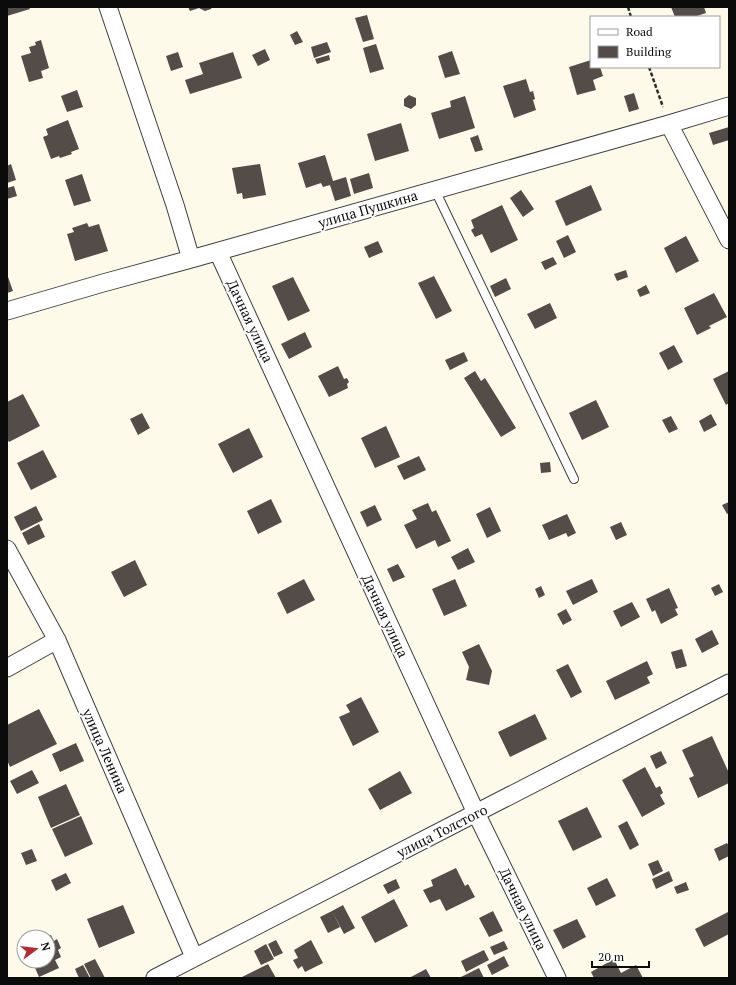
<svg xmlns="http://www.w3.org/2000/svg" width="736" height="985" font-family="'PT Serif',serif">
<rect width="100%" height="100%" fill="#fefaea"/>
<path fill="#534c48" d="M7,7H29L30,9L7,16Z
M188,7H212L211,9L205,11L199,8L190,11Z
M671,7H704L706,13L694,17H675Z
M367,15L374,39L363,42L355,18Z
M297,31L303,42L295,45L290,35Z
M41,40L49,68L41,71L43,78L29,82L21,56L31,53L29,47L36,45L35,42Z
M327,42L331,52L314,58L311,47Z
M376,44L384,69L370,73L363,48Z
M265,49L270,60L258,66L252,55Z
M452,51L460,74L445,78L438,56Z
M178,52L183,67L171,71L166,56Z
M233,52L242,78L190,94L185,80L203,74L199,63Z
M329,55L330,60L317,64L315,59Z
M591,60V67H600L603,76L593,80L596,90L577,95L569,67Z
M526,79L530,92L533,91L535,99L533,100L536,110L514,118L503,86Z
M77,90L83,107L67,112L61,96Z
M634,93L639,109L629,112L624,96Z
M409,95L416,98V105L411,109L404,106V99Z
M465,96L475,128L439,139L431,113L451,107L450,101Z
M68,120L79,149L71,152L72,154L60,158L59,156L51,159L43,137L48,135L46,129Z
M401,123L409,151L375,161L367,134Z
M729,127V140L713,145L709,133Z
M478,135L483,150L475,152L470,138Z
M325,155L333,181L346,177L351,196L335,201L330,185L323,187L321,183L306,188L298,163Z
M11,164L16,180L7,183V166Z
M260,164L266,195L243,199L242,193L237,194L232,168Z
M369,173L373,188L354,194L350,179Z
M82,174L91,201L74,206L65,180Z
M591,185L602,210L566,226L555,201Z
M14,186L17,196L7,199V188Z
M521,190L534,209L523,217L510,198Z
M502,205L518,240L491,253L482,234L475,237L471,230L474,228L471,220Z
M87,223L89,227L99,224L108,251L75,261L67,234L74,232L72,228Z
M568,235L576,252L564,258L556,241Z
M686,236L699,261L676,273L664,248Z
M378,241L383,252L369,258L364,247Z
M553,257L557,264L545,270L541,262Z
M626,270L628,277L617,281L614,274Z
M7,274L13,291L7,293Z
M434,276L452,311L436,319L418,283Z
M293,277L310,311L288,321L272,286Z
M506,278L511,289L495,297L490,286Z
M646,285L650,293L640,297L637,290Z
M714,293L727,317L709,326L711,328L697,335L684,308Z
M550,303L557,318L535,329L527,314Z
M305,332L312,347L289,359L281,344Z
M674,345L683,362L668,370L659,353Z
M464,352L468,361L450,370L445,360Z
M338,366L344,379L347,378L349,382L347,384L348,388L329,397L318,376Z
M475,371L481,381L485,378L516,428L501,437L464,378Z
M729,371V403L726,405L713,379Z
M23,394L40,426L9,442L7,439V402Z
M596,400L609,427L582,440L569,413Z
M142,413L150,428L138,435L130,419Z
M711,414L717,425L704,432L699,421Z
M671,416L678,429L669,433L662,420Z
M386,426L400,457L375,468L361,438Z
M249,428L263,457L233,473L218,444Z
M43,450L57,477L31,490L17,463Z
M419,456L426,470L404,480L397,466Z
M550,462L551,472L541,473L540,463Z
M271,499L282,522L258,534L247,511Z
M729,502V513L727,514L722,505Z
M428,503L432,512L436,510L451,541L438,547L435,540L416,549L404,525L417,519L412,510Z
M375,505L382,520L367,527L360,512Z
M36,506L43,520L21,531L14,517Z
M490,507L501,531L487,538L476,514Z
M567,514L576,533L568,537L566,533L549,540L542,525Z
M621,522L627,535L616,540L610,527Z
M39,524L45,537L28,545L22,533Z
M468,548L475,562L458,570L451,557Z
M135,560L147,585L124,597L111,572Z
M398,564L405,577L393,582L387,569Z
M304,579L315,600L287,614L277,593Z
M455,579L467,606L444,616L432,589Z
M592,579L598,592L573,605L566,591Z
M719,584L723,592L715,596L711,588Z
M541,586L545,595L539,598L535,589Z
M669,588L678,608L675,609L678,615L661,624L655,610L652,612L646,599Z
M632,602L640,617L621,627L613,611Z
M566,609L572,620L563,625L557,614Z
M712,630L719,644L702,653L695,639Z
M479,644L492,671L489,685L466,680L469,667L462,652Z
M682,649L687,666L676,669L671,652Z
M647,661L653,674L647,677L650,683L615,700L606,681Z
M568,664L582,692L571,698L556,670Z
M361,697L379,732L353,746L339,717L350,712L346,705Z
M39,709L57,744L10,767L7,760V725Z
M535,714L547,739L510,757L498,732Z
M712,736L729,773V783L698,798L689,778L694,776L682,750Z
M76,743L84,761L60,772L52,754Z
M661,751L667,763L656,769L650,756Z
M645,767L656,788L660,786L663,793L660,795L665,804L642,817L622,780Z
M32,770L39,783L17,794L10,781Z
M400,771L412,793L380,810L368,789Z
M66,784L80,815L51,828L38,797Z
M587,807L602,837L573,851L558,821Z
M81,816L93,844L65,857L52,829Z
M627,821L639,845L630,850L618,826Z
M727,843L729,846V856L719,861L714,849Z
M32,849L37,861L26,865L21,853Z
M658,860L663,871L653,876L648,864Z
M456,868L465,886L468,884L475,897L446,911L440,899L430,903L423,890L433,886L431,880Z
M669,871L673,881L656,889L652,879Z
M66,873L71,883L56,891L51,880Z
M607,878L616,896L596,906L587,888Z
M396,879L400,888L388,894L383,885Z
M686,882L689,890L677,894L674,887Z
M394,899L408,926L375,943L361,917Z
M123,905L135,933L99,948L87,919Z
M343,905L355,928L344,934L332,911Z
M332,911L340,927L328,933L320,917Z
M493,911L503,931L489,937L479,918Z
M728,912L729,914V934L704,947L695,929Z
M577,919L586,937L563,949L553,930Z
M51,935L54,941L57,939L61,948L58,950L61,957L55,960L59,968L39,977L32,961H48V936Z
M276,940L283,953L274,957L268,944Z
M311,940L323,963L305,972L302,966L298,969L293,960L298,958L294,950Z
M504,941L508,949L494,955L490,947Z
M266,944L274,959L261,965L254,951Z
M484,950L489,960L466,972L461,961Z
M504,956L509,966L492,975L487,965Z
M95,959L105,978H91L84,964Z
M614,959L621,973L636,965L643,978H594L591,972Z
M268,964L276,978H240Z
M83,965L90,978H79L75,969Z
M479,968L484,978H459Z
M426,969L431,978H409Z"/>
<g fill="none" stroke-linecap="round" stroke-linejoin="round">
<g stroke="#3e3e3e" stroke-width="10">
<path id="lane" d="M435,190L574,479"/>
</g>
<g stroke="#3e3e3e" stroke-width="19">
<path id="street" d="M108,7L175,205L191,259
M669,124L729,240
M218,252L476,813L557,978
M7,311L103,283L191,259L669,124L729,106
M7,549L57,640L194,957
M7,668L57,640
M155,978L729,683"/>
</g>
<path stroke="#2d2d2d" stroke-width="2.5" stroke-dasharray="4 2" stroke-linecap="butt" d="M628,7L631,17
M649,67L663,107"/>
<use href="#lane" stroke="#fff" stroke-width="8"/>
<use href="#street" stroke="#fff" stroke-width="17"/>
</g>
<g text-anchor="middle" stroke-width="4" stroke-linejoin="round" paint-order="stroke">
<g font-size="14" fill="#0b0b0b" stroke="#fff">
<text transform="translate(368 209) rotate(-16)" y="5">улица Пушкина</text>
<text transform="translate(250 321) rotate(65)" y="5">Дачная улица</text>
<text transform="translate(385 616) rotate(65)" y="5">Дачная улица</text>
<text transform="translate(105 751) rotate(66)" y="5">улица Ленина</text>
<text transform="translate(442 831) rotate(-27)" y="5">улица Толстого</text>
<text transform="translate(523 909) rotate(64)" y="5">Дачная улица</text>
</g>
</g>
<rect width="736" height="985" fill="none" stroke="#0b0b0b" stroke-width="16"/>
<rect x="590" y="16" width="130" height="52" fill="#ffffff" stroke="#9d9d9d"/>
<rect x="598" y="29" width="20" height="6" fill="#ffffff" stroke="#9d9d9d"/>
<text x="626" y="36" font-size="12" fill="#0b0b0b">Road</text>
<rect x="598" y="46" width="20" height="12" fill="#534c48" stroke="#9d9d9d"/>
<text x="626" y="56" font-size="12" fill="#0b0b0b">Building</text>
<g transform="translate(36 949) rotate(75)"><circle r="19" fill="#ffffff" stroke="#9d9d9d"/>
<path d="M0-3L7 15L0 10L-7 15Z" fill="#b42a30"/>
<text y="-6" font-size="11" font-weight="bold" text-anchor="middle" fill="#0b0b0b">N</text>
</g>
<path d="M592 961v6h57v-6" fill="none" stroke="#0b0b0b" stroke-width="2"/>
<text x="598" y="961" font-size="12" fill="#0b0b0b" stroke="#ffffff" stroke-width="3" paint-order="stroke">20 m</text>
</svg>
